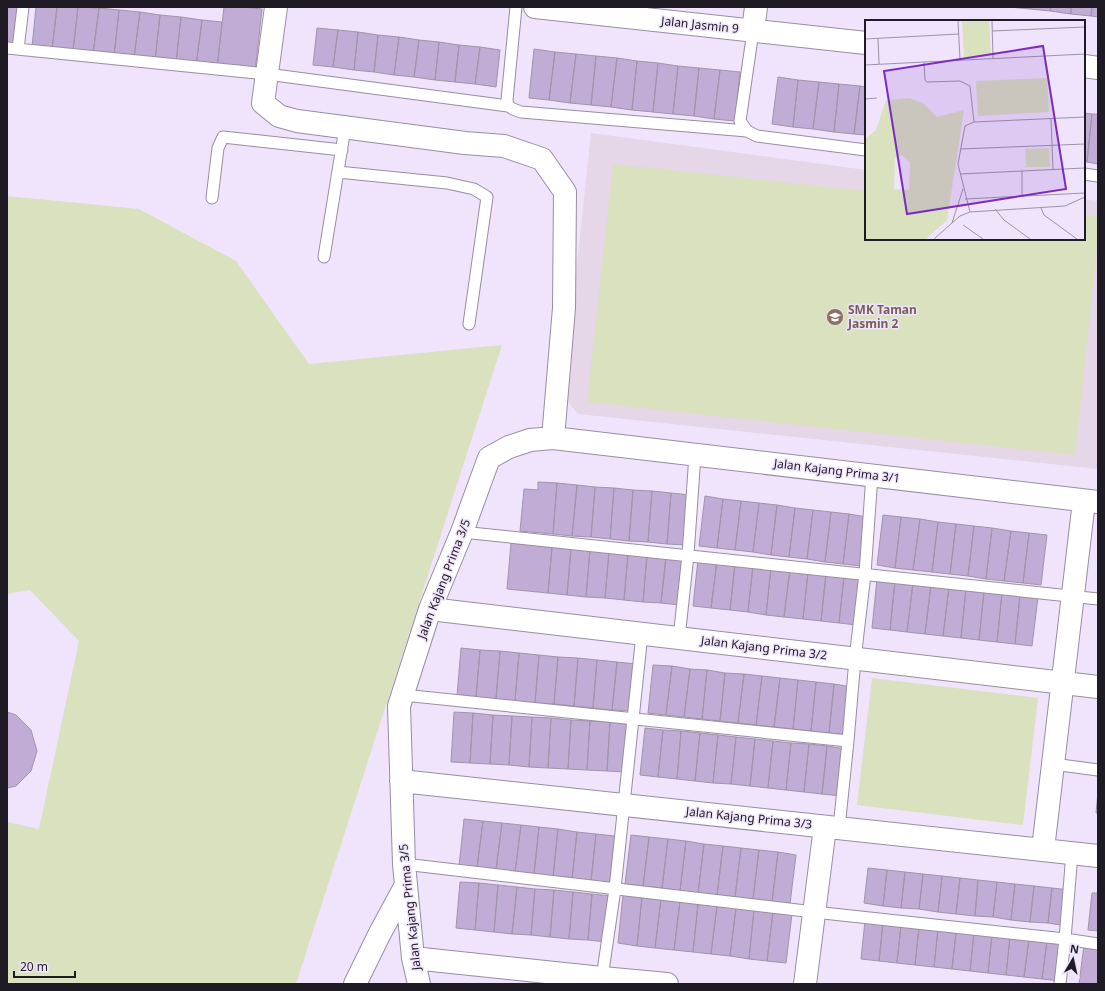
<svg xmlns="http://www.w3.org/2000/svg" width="1105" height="991" font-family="'Noto Sans',sans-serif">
<rect width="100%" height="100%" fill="#efe4fb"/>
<path fill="#e5d6e8" d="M591,133L866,170V239H1084V199L1098,201V469L578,414L563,395Z"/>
<path fill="#d9e1bf" d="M613,164L866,191V239H1084V215L1098,217V239L1075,455L587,402Z
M7,196L139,209L236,261L309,364L502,345L296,984H7V822L39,829L79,641L30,590L7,594Z
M872,678L1038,698L1023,825L857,805Z"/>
<path fill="#c0acd4" stroke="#a095ab" d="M7,7H18L15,46L7,45Z
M36,7H57L52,49L32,47Z
M57,7H78L73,51L52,49Z
M78,7L99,8L93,54L73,51Z
M224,7H241L262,9L255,72L217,68Z
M1009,7H1030V9Z
M1030,7H1051L1050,11L1030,9Z
M1051,7H1071V14L1050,11Z
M1071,7H1092L1091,16L1071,14Z
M1092,7H1098V17L1091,16Z
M99,8L119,10L114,56L93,54Z
M119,10L140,12L134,58L114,56Z
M140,12L160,15L155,61L134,58Z
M160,15L181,17L176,63L155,61Z
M181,17L202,20L196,66L176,63Z
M202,20L222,22L217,68L196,66Z
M317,28L338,30L333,67L313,65Z
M338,30L358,32L354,70L333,67Z
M358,32L378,35L374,72L354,70Z
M378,35L399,37L394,75L374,72Z
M399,37L419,40L414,77L394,75Z
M419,40L439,42L435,80L414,77Z
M439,42L459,45L455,82L435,80Z
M459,45L480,47L475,84L455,82Z
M480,47L500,50L496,87L475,84Z
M534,49L555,52L549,100L529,98Z
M555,52L576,54L570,103L549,100Z
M576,54L596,56L591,105L570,103Z
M596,56L617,58L611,107L591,105Z
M617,58L637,61L632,110L611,107Z
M637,61L658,63L653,112L632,110Z
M658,63L678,66L673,114L653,112Z
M678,66L699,68L694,116L673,114Z
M699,68L720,70L714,119L694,116Z
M720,70L740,72L735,121L714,119Z
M778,77L798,80L793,127L772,124Z
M798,80L819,82L813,129L793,127Z
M819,82L839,84L834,132L813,129Z
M839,84L860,86L854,134L834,132Z
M860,86L866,87V135L854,134Z
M1084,113L1092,114L1087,162H1084Z
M1092,114H1098V164L1087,162Z
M538,482L557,483L553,534L520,531L524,489L538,490Z
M557,483L577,485L572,536L553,534Z
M577,485L595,487L591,537L572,536Z
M595,487L614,488L610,539L591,537Z
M614,488L633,490L629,541L610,539Z
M633,490L652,491L648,542L629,541Z
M652,491L671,493L667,544L648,542Z
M671,493L690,495L686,545L667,544Z
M705,496L723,499L717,548L699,546Z
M723,499L741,501L735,550L717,548Z
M741,501L759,503L753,552L735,550Z
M759,503L777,505L771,555L753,552Z
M777,505L795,508L789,557L771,555Z
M795,508L813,510L807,559L789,557Z
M813,510L831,512L825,562L807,559Z
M831,512L849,514L843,564L825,562Z
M849,514L867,517L861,566L843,564Z
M883,515L901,517L895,568L877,565Z
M901,517L920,519L913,570L895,568Z
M920,519L938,522L932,572L913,570Z
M938,522L956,524L950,574L932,572Z
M956,524L974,526L968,576L950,574Z
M974,526L992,528L986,579L968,576Z
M992,528L1011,531L1004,581L986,579Z
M1011,531L1029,533L1023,583L1004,581Z
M1029,533L1047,535L1041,585L1023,583Z
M511,543L552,547L548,593L507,589Z
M552,547L571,548L567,595L548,593Z
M571,548L590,550L586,597L567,595Z
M590,550L609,552L605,598L586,597Z
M609,552L628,554L624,600L605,598Z
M628,554L647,555L643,602L624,600Z
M647,555L666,557L661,603L643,602Z
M666,557L684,559L680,605L661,603Z
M698,559L717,561L711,608L693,606Z
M717,561L735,564L730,610L711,608Z
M735,564L753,565L748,612L730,610Z
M753,565L771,568L766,615L748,612Z
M771,568L790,569L784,617L766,615Z
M790,569L808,572L803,619L784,617Z
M808,572L826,574L821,621L803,619Z
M826,574L844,576L839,623L821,621Z
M844,576L863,578L857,625L839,623Z
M877,579L895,581L890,630L872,628Z
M895,581L913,583L907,632L890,630Z
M913,583L931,585L925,634L907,632Z
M931,585L949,587L943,636L925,634Z
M949,587L966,589L961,638L943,636Z
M966,589L984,591L979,640L961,638Z
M984,591L1002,593L997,642L979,640Z
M1002,593L1020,595L1015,644L997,642Z
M1020,595L1038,597L1032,646L1015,644Z
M461,648L480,650L476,697L457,696Z
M480,650L500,651L496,699L476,697Z
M500,651L519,653L515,701L496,699Z
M519,653L539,655L535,703L515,701Z
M539,655L558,657L554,704L535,703Z
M558,657L578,658L574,706L554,704Z
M578,658L597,660L593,708L574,706Z
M597,660L617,662L612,710L593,708Z
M617,662L636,664L632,711L612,710Z
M653,665L672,666L666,715L648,713Z
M672,666L690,669L684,717L666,715Z
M690,669L707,670L702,719L684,717Z
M707,670L725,673L720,721L702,719Z
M725,673L744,674L738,723L720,721Z
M744,674L762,676L756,725L738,723Z
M762,676L780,678L774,727L756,725Z
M780,678L798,680L793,729L774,727Z
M798,680L816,682L811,731L793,729Z
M816,682L834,684L829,733L811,731Z
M834,684L852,687L847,735L829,733Z
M7,712L16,715L31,730L37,751L31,771L16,786L7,788Z
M454,712L473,713L470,763L451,762Z
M473,713L493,715L490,764L470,763Z
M493,715L512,716L509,765L490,764Z
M512,716L532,717L529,767L509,765Z
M532,717L551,718L548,768L529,767Z
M551,718L571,720L568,769L548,768Z
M571,720L590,721L587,770L568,769Z
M590,721L610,722L607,771L587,770Z
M610,722L629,723L626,772L607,771Z
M645,728L663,730L658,777L640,775Z
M663,730L681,731L677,779L658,777Z
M681,731L700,733L695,781L677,779Z
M700,733L718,735L713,783L695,781Z
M718,735L736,737L731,784L713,783Z
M736,737L755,739L750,786L731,784Z
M755,739L773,741L768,788L750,786Z
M773,741L791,743L786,790L768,788Z
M791,743L809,744L804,792L786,790Z
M809,744L827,746L822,794L804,792Z
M827,746L846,749L841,796L822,794Z
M1098,792V813H1096Z
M464,819L483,821L477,868L459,866Z
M483,821L502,823L496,870L477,868Z
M502,823L521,825L515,872L496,870Z
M521,825L539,827L534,874L515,872Z
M539,827L558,829L553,877L534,874Z
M558,829L577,832L572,879L553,877Z
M577,832L596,834L591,881L572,879Z
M596,834L615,836L610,883L591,881Z
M631,835L649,837L643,886L625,884Z
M649,837L668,839L662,888L643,886Z
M668,839L686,841L680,891L662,888Z
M686,841L704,844L698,893L680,891Z
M704,844L723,846L717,895L698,893Z
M723,846L741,848L735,897L717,895Z
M741,848L759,850L753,899L735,897Z
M759,850L778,852L772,902L753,899Z
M778,852L796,855L790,904L772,902Z
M868,868L887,870L883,906L864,903Z
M887,870L905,872L901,908L883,906Z
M905,872L923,874L919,909L901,908Z
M923,874L942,876L938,912L919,909Z
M942,876L960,878L956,914L938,912Z
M960,878L978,880L975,916L956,914Z
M978,880L997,882L993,917L975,916Z
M460,882L479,883L475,930L456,928Z
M997,882L1015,884L1011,920L993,917Z
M479,883L498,885L494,932L475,930Z
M1015,884L1034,886L1030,922L1011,920Z
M498,885L517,887L512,934L494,932Z
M1034,886L1052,888L1048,923L1030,922Z
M517,887L535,889L531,935L512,934Z
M1052,888L1070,890L1067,926L1048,923Z
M535,889L554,890L550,937L531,935Z
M554,890L573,892L569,939L550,937Z
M573,892L592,894L588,940L569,939Z
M1092,893H1098V931L1088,930Z
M592,894L611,896L606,942L588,940Z
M623,895L642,897L637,946L618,943Z
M642,897L661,899L655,948L637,946Z
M661,899L680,901L674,950L655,948Z
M680,901L698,904L693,952L674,950Z
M698,904L717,906L711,954L693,952Z
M717,906L736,908L730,956L711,954Z
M736,908L754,910L749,959L730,956Z
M754,910L773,912L767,961L749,959Z
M773,912L792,914L786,963L767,961Z
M865,921L883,923L879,961L861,959Z
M883,923L901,925L897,963L879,961Z
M901,925L919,927L915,965L897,963Z
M919,927L938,929L934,967L915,965Z
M938,929L956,932L952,969L934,967Z
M956,932L974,933L970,971L952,969Z
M974,933L992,935L988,973L970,971Z
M992,935L1010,937L1006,975L988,973Z
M1010,937L1029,939L1024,977L1006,975Z
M1029,939L1047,941L1042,979L1024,977Z
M1047,941L1065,943L1061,981L1042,979Z
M1084,945L1098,947V984H1079Z"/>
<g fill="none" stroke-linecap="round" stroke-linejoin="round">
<g stroke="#988ea3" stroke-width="13">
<path id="lane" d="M516,7L507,100L508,106L513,109L521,112L747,131
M753,31L740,121L747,131L757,136L866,150
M7,48L267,74L508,106
M18,49L23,7
M338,172L447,183L474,189L487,197L469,324
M1084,174L1098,176
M212,198L218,148L223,137L342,150
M324,257L345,128
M462,532L1098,599
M679,638L688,555L695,455
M403,695L848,741
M1053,764L1098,770
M839,828L848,741L855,659L865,574L872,475
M404,864L814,912L1065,939L1098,944
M602,978L615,889L642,634
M1060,984L1065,939L1072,853"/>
</g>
<g stroke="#988ea3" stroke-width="24">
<path id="street" d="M276,7L263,103L279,116L297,121L465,143L504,146L542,159L565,192L564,308L553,438
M535,7L866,43
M753,31L756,7
M1084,66L1098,68
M430,609L1098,687
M401,781L1098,856
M1043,849L1084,501
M413,958L602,978L667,984
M355,984L380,933L406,885
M419,984L413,958L404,864L399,706L430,609L462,532L489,458L509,447L530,440L553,438L1098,502
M805,984L825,827"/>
</g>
<use href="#lane" stroke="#fff" stroke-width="11"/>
<use href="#street" stroke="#fff" stroke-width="22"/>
</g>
<defs>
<g id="school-disc" transform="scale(0.9)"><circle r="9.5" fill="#8d6e63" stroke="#efe4fb"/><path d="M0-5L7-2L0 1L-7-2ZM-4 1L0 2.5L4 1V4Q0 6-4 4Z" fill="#fff"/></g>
</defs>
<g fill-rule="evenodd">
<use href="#school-disc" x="835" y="317"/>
</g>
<g text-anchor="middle" stroke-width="3" stroke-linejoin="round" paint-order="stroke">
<g font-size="12" fill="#1f1b24" stroke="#efe4fb">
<text transform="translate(700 25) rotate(6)" y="4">Jalan Jasmin 9</text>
<text transform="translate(837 471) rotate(7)" y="4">Jalan Kajang Prima 3/1</text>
<text transform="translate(444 579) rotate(-69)" y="4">Jalan Kajang Prima 3/5</text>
<text transform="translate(764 648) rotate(7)" y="4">Jalan Kajang Prima 3/2</text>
<text transform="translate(749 818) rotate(6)" y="4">Jalan Kajang Prima 3/3</text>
<text transform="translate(410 907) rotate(-96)" y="4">Jalan Kajang Prima 3/5</text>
</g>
<g font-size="12" font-weight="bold" fill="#785e54" stroke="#efe4fb" text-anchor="start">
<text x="848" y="314">SMK Taman<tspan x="848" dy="14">Jasmin 2</tspan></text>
</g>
</g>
<g transform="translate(865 20)">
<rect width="220" height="220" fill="#efe4fb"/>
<path d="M97,1H124L126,36L99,37ZM182,58L184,92L113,96L111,61ZM44,78L59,84L72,97L99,90L82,200L61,219H0V119L11,110L21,80ZM37,135L45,142L44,170L29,169L30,138ZM184,128L185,147H161L160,129Z" fill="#d9e1bf" fill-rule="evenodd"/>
<path fill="none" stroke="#9c94a5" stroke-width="1" d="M93,1L95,40M127,1L128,39M127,11L220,7M13,18L14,44M0,19L94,14M59,42L60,60L62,62L95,61L105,66L109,102M0,45L220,34M0,79L12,78M186,99L188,150M95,129L220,124M157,151V176M95,154L220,148M100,179L220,173M176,188L179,195L212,219M130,189L139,200L165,219M105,192L93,144L100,106L109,102L220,97M87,203L98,169M98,205L118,219M69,219L95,196L105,192L200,186L220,177"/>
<path fill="#7b2cbf" fill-opacity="0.15" stroke="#7b2cbf" stroke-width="2" d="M178,26L201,169L42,194L19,51Z"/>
<rect width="220" height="220" fill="none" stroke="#1f1b24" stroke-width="2"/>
</g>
<rect width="1105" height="991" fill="none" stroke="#1f1b24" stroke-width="16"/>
<g transform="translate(1073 959) rotate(9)" stroke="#efe4fb" stroke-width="3" paint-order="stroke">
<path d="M0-3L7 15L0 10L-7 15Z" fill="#1f1b24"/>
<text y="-6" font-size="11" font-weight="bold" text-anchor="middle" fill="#1f1b24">N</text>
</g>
<path d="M14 971v6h61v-6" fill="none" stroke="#1f1b24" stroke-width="2"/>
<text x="20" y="971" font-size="12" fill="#1f1b24" stroke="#efe4fb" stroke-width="3" paint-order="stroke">20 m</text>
</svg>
